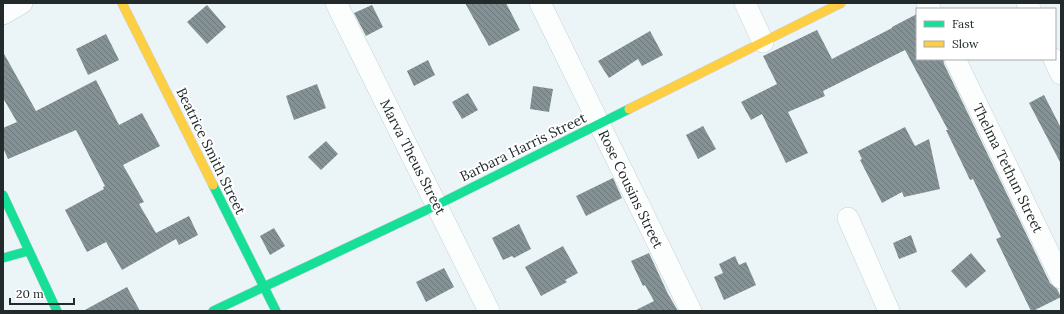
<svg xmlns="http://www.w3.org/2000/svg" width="1064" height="314" font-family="Lora,serif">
<defs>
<pattern id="building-back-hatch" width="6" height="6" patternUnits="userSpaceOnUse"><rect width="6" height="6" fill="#849296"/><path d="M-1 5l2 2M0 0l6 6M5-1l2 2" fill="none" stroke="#6c777b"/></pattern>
</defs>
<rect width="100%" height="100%" fill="#ebf5f8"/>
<path fill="url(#building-back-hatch)" d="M465,3H506L520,30L489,46Z
M207,5L226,27L207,44L187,22Z
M372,5L383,27L366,36L354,13Z
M917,14V59H943L944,64L1050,283L1057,289L1061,297L1033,311H1031L996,239L1001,237L973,179L970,180L946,130H948L905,50L823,91L825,96L788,112L808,153L786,163L762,114L751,120L741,102L777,84L763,56L817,30L832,59L892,28V27Z
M650,31L663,55L642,66L638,59L609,78L598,61Z
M106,34L119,60L88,75L76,49Z
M3,52L36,111L96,80L119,125L142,113L160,146L123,165L144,202L139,204L156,233L189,216L198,235L179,245L176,239L122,270L106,242L87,252L65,210L104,189L103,187L105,186L76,130L8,159L3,148V128L17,122L3,98Z
M428,60L435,75L414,86L407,71Z
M317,84L326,108L294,120L286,96Z
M533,86L553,89L549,112L530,109Z
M468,93L478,110L462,119L452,102Z
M1044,95L1061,128V164L1029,103Z
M703,126L716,149L698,159L686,135Z
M905,127L915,146L929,139L940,189L904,197L902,192L882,203L860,160L862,159L858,151Z
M326,141L338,154L321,170L308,157Z
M613,178L622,198L586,216L576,196Z
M519,224L531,249L514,258L512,256L503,260L492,238Z
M274,228L285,246L270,255L260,236Z
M911,235L917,252L899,259L893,243Z
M563,246L578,273L565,280L567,282L541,296L525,267Z
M649,253L668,294L678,311H634L654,301L645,285L643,286L631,261Z
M971,253L986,271L966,288L951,271Z
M735,256L739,265L746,262L756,285L724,300L714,277L723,273L719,264Z
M444,268L454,287L426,302L416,282Z
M127,287L140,311H83Z"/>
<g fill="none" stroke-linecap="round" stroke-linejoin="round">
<g stroke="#c9d1d3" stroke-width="22">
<path id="street" d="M336,3L489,311
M540,3L691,311
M745,3L763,42
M927,3L930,9
M1027,3L1030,9
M3,14L22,3
M955,59L1061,278
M1054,59L1061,74
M848,218L889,311"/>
</g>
<g stroke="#c9d1d3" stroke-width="10">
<path id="fast" d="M213,185L276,311
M3,195L57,311
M3,258L28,251
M213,311L437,205L629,109"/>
</g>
<g stroke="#c9d1d3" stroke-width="10">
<path id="slow" d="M122,3L213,185
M629,109L841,3"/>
</g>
<use href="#street" stroke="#fcfefe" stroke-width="21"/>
<use href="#fast" stroke="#16e098" stroke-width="9"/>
<use href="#slow" stroke="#ffcf43" stroke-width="9"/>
</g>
<g text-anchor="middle" stroke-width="4" stroke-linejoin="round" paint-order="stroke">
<g font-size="14" fill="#232a2c" stroke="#fff">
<text transform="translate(523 147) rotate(-26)" y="5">Barbara Harris Street</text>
<text transform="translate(211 151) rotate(64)" y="5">Beatrice Smith Street</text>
<text transform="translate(413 157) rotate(63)" y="5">Marva Theus Street</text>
<text transform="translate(1008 168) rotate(64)" y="5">Thelma Tethun Street</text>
<text transform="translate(631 189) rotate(64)" y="5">Rose Cousins Street</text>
</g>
</g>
<rect width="1064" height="314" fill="none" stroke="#232a2c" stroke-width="8"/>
<rect x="916" y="8" width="140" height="52" fill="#ffffff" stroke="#a7aaab"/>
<rect x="924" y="21" width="20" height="6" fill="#16e098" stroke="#a7aaab"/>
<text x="952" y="28" font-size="12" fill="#232a2c">Fast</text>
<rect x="924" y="41" width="20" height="6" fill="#ffcf43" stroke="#a7aaab"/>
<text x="952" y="48" font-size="12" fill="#232a2c">Slow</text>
<path d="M10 298v6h64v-6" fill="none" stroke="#232a2c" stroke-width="2"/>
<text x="16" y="298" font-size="12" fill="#232a2c" stroke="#ffffff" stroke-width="3" paint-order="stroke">20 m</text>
</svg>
